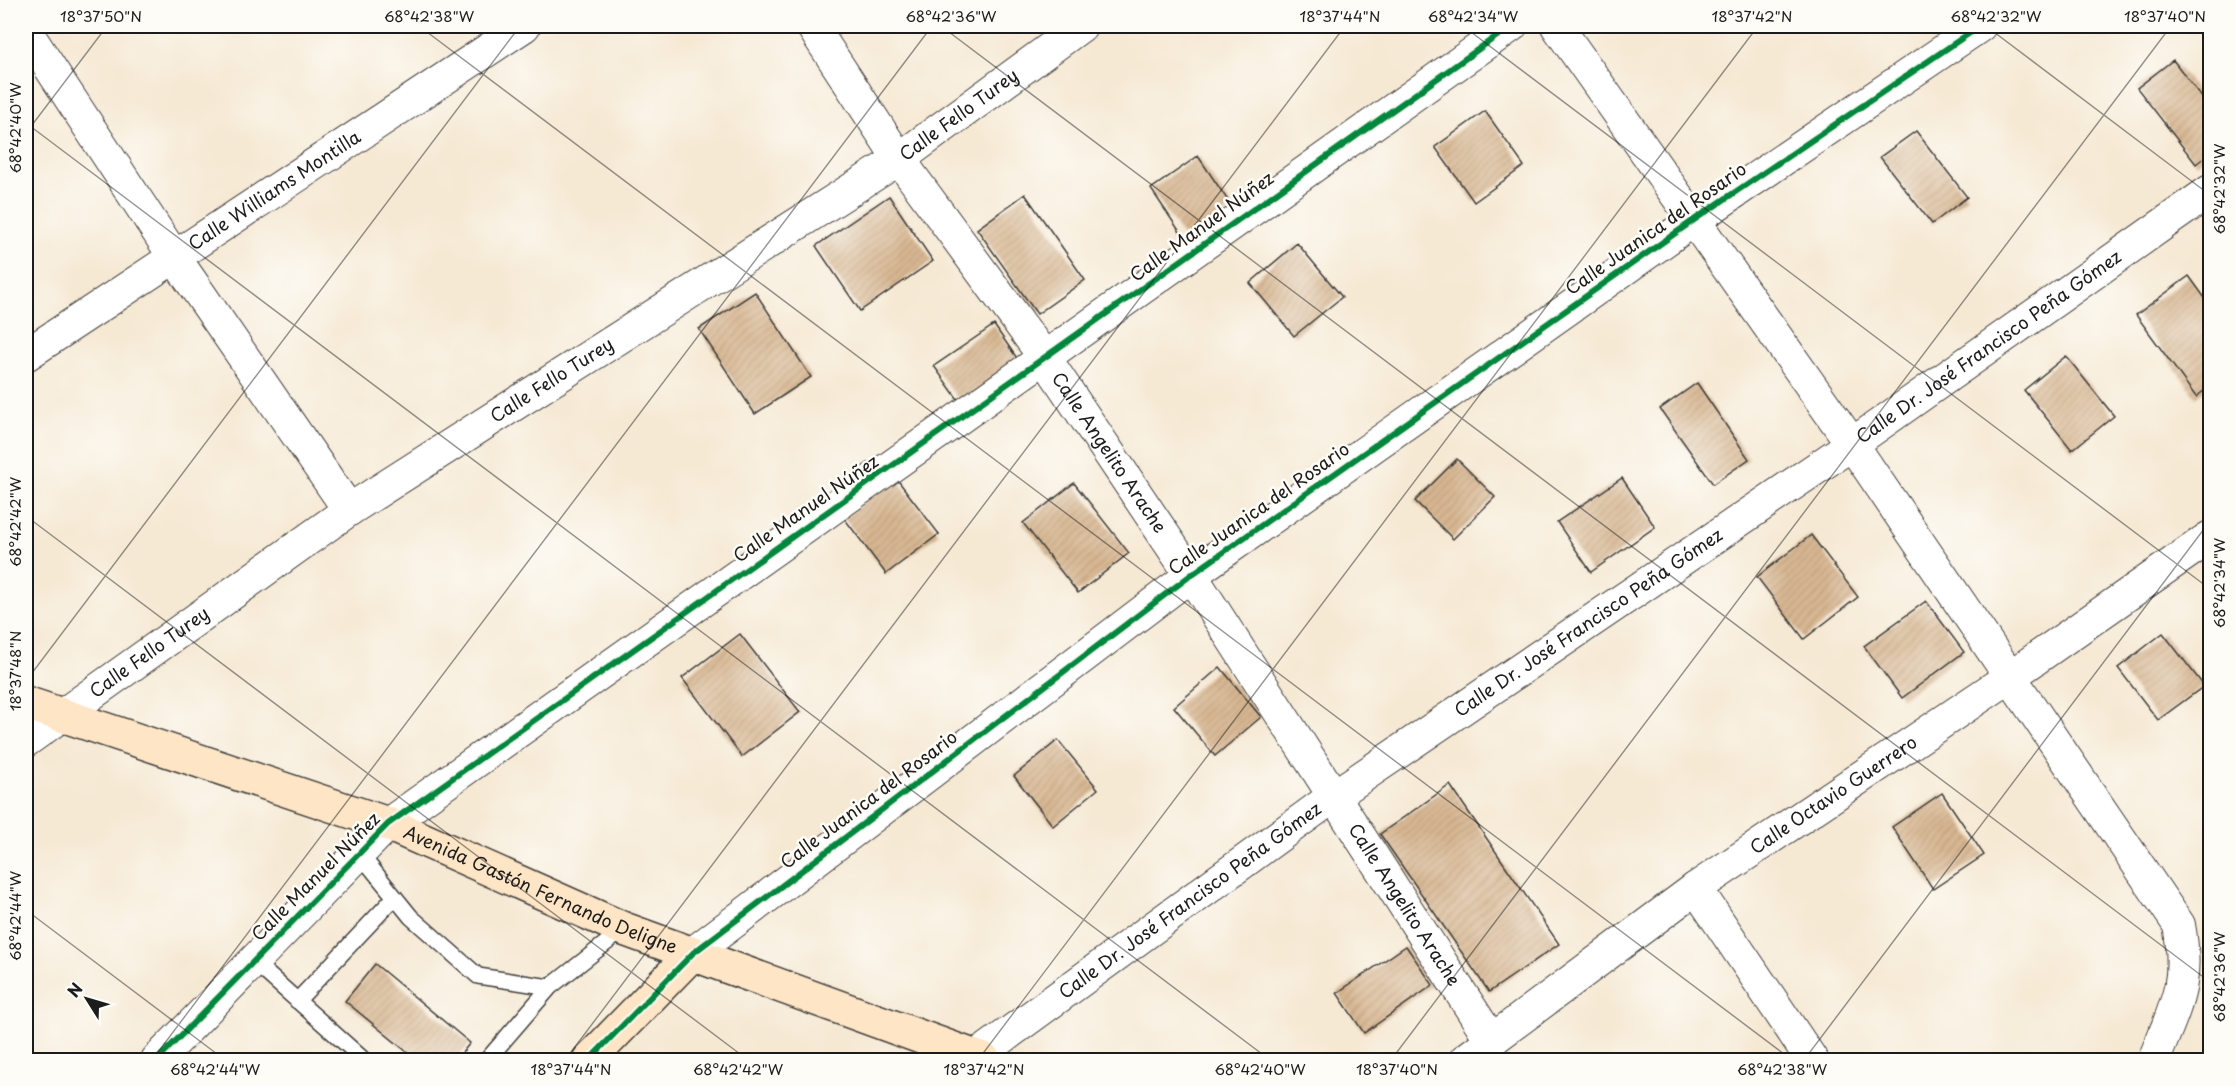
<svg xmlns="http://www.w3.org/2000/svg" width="2236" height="1086" font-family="'Playpen Sans',sans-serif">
<defs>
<pattern id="building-hatch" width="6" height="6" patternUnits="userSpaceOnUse" patternTransform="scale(1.5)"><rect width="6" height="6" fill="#d8b792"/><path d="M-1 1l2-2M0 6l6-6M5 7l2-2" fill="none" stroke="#b99d7d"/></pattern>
</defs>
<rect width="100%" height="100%" fill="#fdfcf7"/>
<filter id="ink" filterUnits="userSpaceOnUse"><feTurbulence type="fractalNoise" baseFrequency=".0167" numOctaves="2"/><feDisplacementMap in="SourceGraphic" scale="12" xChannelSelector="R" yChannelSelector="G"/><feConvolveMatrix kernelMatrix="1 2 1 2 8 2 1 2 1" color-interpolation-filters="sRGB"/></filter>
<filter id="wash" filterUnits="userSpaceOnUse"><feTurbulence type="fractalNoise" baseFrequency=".008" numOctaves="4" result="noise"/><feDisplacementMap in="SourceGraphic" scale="24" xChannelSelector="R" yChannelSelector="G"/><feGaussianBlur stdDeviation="1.35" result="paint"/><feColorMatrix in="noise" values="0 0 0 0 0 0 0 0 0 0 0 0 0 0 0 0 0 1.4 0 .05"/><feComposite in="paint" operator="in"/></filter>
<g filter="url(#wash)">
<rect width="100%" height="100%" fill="#f6e9d4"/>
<g id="blocks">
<path fill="url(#building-hatch)" d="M2173,60L2210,108V153L2196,164L2137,88Z
M1485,111L1524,166L1474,202L1435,147Z
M1916,131L1967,197L1932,224L1880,157Z
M1198,156L1233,208L1186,241L1151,189Z
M1025,194L1085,280L1037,314L977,229Z
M889,196L933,261L860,311L816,246Z
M1297,243L1342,297L1294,336L1250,283Z
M2189,276L2210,305V386L2196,397L2136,315Z
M755,292L811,377L755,414L699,329Z
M994,325L1021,364L962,405L934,366Z
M2066,356L2114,416L2072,450L2024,390Z
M1697,383L1749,459L1713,484L1660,409Z
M1457,459L1495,497L1453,539L1415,501Z
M896,478L939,534L886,574L844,518Z
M1622,478L1655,527L1591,572L1557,522Z
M1074,483L1129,553L1078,593L1023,523Z
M1811,535L1858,597L1804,639L1757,577Z
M1926,601L1964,652L1902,698L1864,646Z
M2163,633L2204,686L2158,720L2118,668Z
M740,634L800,712L742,757L682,678Z
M1220,667L1261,717L1215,756L1174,707Z
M1058,740L1098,789L1053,826L1014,776Z
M1450,785L1559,944L1489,992L1380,834Z
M1942,793L1984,855L1933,889L1892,827Z
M1406,946L1433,985L1364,1033L1337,993Z
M375,964L470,1043L456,1060H417L345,1001Z"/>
</g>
</g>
<g filter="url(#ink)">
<use href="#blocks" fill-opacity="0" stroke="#3d3b38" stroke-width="1.5"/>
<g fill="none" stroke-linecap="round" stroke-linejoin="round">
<g stroke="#3d3b38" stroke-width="18">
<path id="lane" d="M360,854L411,917L478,976L550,987L624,929
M254,962L364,1060
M297,1001L395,897
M487,1060L550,987"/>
</g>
<g stroke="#3d3b38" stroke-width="34">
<g id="street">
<path id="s1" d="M812,26L899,159L1045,358L1191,575L1492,1041"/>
<path d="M1557,26L1852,444L2179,925C2190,985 2175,1006 2154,1060"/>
<path d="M26,31L175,258L349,510"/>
<path id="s2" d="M26,355L524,26"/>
<path id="s3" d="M26,741L349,510L899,159L1081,26"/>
<path d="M1696,888L1812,1060"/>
<path d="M693,953L1191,575L1694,220L1980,26"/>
<path d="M157,1060L388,824L1511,26"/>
<path id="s4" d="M972,1060L1334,796L1852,444L2210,191"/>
<path id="s5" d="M1465,1060L1696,888L2011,676L2210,537"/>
</g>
</g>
<g stroke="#3d3b38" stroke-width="36">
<g id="secondary">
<path id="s6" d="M26,703L388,824L624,929L984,1060"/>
<path d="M589,1060L693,953"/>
</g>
</g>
<use href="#lane" stroke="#fff" stroke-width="15"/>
<use href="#street" stroke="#fff" stroke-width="32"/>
<use href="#secondary" stroke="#fde5c5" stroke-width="33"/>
<g stroke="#fdfcf7" stroke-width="10">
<path id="cycleway" d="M157,1060L388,824L1511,26
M589,1060L693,953L1191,575L1694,220L1980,26"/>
</g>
<use href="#cycleway" stroke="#00873e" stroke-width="6"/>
</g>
</g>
<path fill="none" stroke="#1c1c1c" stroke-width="1.5" stroke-opacity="0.45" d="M419,26L1792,1060M941,26L2210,982M1463,26L2210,589M1986,26L2210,195M26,123L1270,1060M26,133L107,26M26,516L748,1060M26,681L520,26M26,910L225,1060M152,1060L932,26M565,1060L1345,26M978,1060L1758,26M1391,1060L2171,26M1804,1060L2210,521"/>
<g text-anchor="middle" stroke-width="5" stroke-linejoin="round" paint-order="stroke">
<g font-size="18" fill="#1c1c1c" stroke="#fdfcf7">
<text dy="6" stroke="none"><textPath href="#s3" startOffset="1124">Calle Fello Turey</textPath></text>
<text dy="6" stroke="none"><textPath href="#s2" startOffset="298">Calle Williams Montilla</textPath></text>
<text transform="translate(1202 227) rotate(-36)" y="6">Calle Manuel Núñez</text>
<text transform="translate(1656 229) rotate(-35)" y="6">Calle Juanica del Rosario</text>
<text dy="6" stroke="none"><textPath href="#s4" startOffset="1242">Calle Dr. José Francisco Peña Gómez</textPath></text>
<text dy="6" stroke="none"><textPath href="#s3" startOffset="638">Calle Fello Turey</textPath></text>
<text dy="6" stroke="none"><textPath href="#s1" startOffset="520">Calle Angelito Arache</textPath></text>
<text transform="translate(806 509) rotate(-35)" y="6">Calle Manuel Núñez</text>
<text transform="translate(1259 509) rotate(-35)" y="6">Calle Juanica del Rosario</text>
<text dy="6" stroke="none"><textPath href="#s4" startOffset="756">Calle Dr. José Francisco Peña Gómez</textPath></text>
<text dy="6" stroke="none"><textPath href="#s3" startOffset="152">Calle Fello Turey</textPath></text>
<text dy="6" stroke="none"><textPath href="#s5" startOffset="454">Calle Octavio Guerrero</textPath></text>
<text transform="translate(869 800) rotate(-37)" y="6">Calle Juanica del Rosario</text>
<text transform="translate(316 877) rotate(-45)" y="6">Calle Manuel Núñez</text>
<text dy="6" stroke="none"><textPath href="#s6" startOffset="548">Avenida Gastón Fernando Deligne</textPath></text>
<text dy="6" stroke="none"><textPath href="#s4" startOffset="270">Calle Dr. José Francisco Peña Gómez</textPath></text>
<text dy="6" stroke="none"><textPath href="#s1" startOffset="1060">Calle Angelito Arache</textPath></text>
</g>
</g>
<rect width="2236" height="1086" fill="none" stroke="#fdfcf7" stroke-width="66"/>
<g transform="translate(87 999) rotate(307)" stroke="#fdfcf7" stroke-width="4.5" paint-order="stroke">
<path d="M0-4.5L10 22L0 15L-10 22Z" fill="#1c1c1c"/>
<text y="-9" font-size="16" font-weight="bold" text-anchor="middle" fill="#1c1c1c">N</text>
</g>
<rect x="33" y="33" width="2170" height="1020" fill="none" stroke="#1c1c1c" stroke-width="2"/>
<g font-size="15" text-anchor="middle" fill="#1c1c1c">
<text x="101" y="22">18°37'50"N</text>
<text x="429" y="22">68°42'38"W</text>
<text x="951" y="22">68°42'36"W</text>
<text x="1340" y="22">18°37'44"N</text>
<text x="1473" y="22">68°42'34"W</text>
<text x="1752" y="22">18°37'42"N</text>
<text x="1996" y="22">68°42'32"W</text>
<text x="2165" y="22">18°37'40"N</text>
<text transform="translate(16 128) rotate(-90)" y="5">68°42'40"W</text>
<text transform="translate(2220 189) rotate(-90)" y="5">68°42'32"W</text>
<text transform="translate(16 522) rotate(-90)" y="5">68°42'42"W</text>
<text transform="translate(2220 583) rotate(-90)" y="5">68°42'34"W</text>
<text transform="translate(16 671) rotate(-90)" y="5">18°37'48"N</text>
<text transform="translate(16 916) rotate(-90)" y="5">68°42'44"W</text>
<text transform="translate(2220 977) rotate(-90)" y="5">68°42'36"W</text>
<text x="215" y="1075">68°42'44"W</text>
<text x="571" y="1075">18°37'44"N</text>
<text x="738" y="1075">68°42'42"W</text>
<text x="984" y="1075">18°37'42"N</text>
<text x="1260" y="1075">68°42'40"W</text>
<text x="1397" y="1075">18°37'40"N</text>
<text x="1782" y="1075">68°42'38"W</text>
</g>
</svg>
